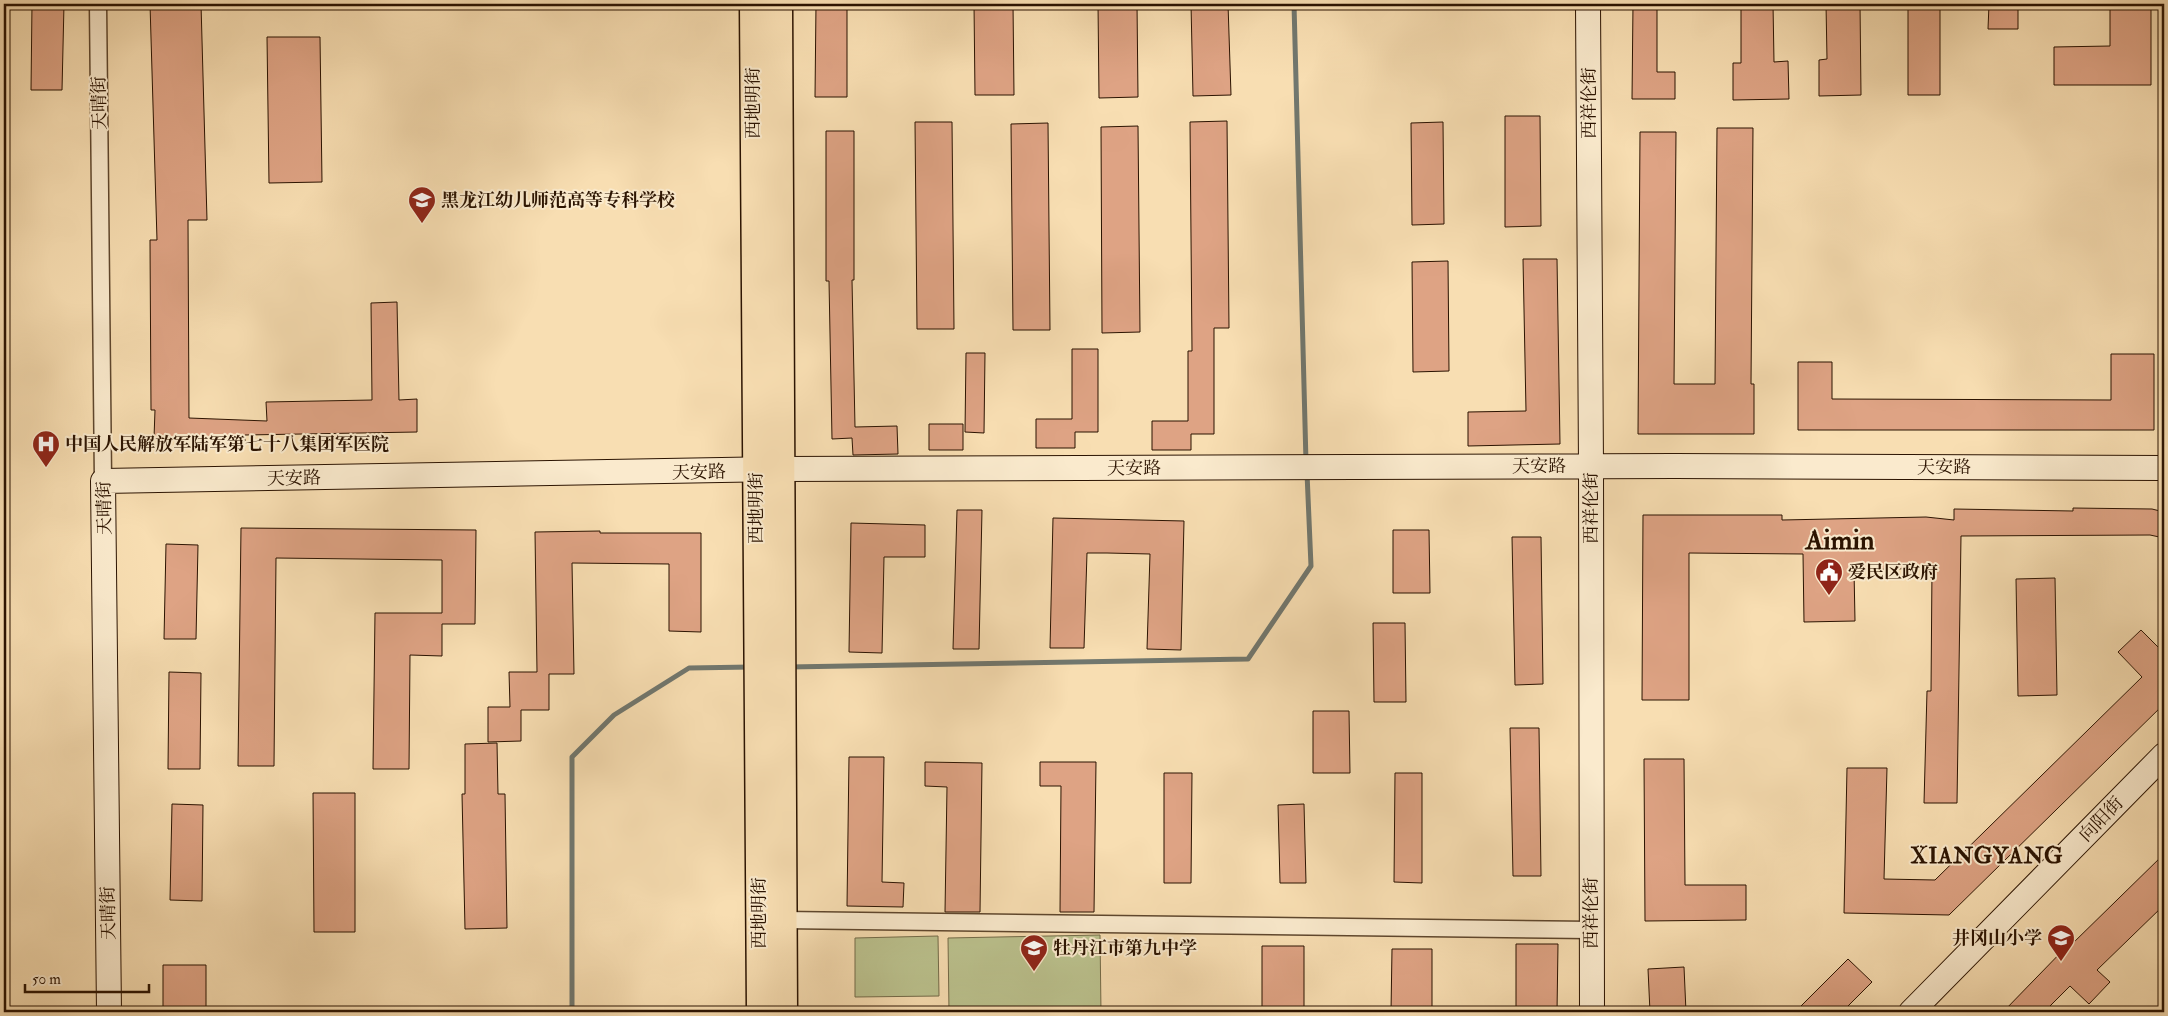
<svg xmlns="http://www.w3.org/2000/svg" width="2168" height="1016" font-family="'IM FELL Double Pica','Noto Serif SC',serif">
<rect width="100%" height="100%" fill="#f8deb2"/>
<filter id="stains"><feTurbulence type="fractalNoise" baseFrequency=".004" numOctaves="4"/><feColorMatrix values="0 0 0 0 .2 0 0 0 0 .09 0 0 0 0 .02 0 0 0 .5 -.17"/></filter>
<radialGradient id="worn" r=".72"><stop offset=".6" stop-color="#630" stop-opacity="0"/><stop offset="1" stop-color="#630" stop-opacity=".3"/></radialGradient>
<path fill="#bbc28e" stroke="#736a48" d="M1100,935L1101,1012H949L948,938Z
M938,936L939,996L855,997V938Z"/>
<g fill="none" stroke-linecap="round" stroke-linejoin="round">
<path stroke="#71776e" stroke-width="5" d="M1294,4L1306,462
M789,667L1248,659L1311,566L1307,473
M572,1012V757L614,715L689,668L751,667"/>
</g>
<path fill="#dea384" stroke="#2b1301" d="M32,4H64L62,90H31Z
M150,4H201L207,220H188L189,418L267,421L266,402L372,400L371,303L397,302L399,400L417,399V432L245,435V441L154,438L155,410H151L150,240H157Z
M816,4H847V97H815Z
M974,4H1013L1014,95H975Z
M1098,4H1137L1138,97L1099,98Z
M1191,4H1228L1231,95L1193,96Z
M1633,4H1657V72H1675V99H1632Z
M1741,4H1773L1774,62L1788,61L1789,99L1733,100V63H1741Z
M1826,4H1860L1861,95L1819,96V60L1827,59Z
M1908,4H1940V95H1908Z
M1989,4H2018V29H1988Z
M2110,4H2151V85H2054V47L2110,46Z
M267,37H320L322,182L269,183Z
M1505,116H1540L1541,226L1505,227Z
M1227,121L1229,328H1214V434H1191V450H1152V421H1188V351H1192L1190,122Z
M915,122H952L954,329H917Z
M1443,122L1444,224L1412,225L1411,123Z
M1048,123L1050,330H1013L1011,124Z
M1138,126L1140,332L1102,333L1101,127Z
M1717,128H1753L1751,384H1754V434H1638L1640,132H1676L1674,384H1715Z
M826,131H854V280H852L855,427L897,426L898,454L853,455L852,438L832,439L829,281H826Z
M1523,259H1557L1560,444L1468,446V412L1526,411Z
M1448,261L1449,371L1413,372L1412,262Z
M1072,349H1098V432H1075V448H1036V419H1072Z
M966,353H985L984,433L965,432Z
M2111,354H2154V430H1798V362H1832V399L2111,400Z
M929,424H963V450H929Z
M2073,508L2152,509L2164,512V538L2150,535L1961,536L1957,803H1924L1927,691H1931L1932,568L1854,570L1855,621L1804,622L1803,554L1689,553V700H1642L1643,515H1782V520L1926,517L1954,520V509L2073,511Z
M957,510H982L979,649H953Z
M1053,518L1184,521L1181,650L1147,649L1150,554L1107,553H1087L1084,648H1050Z
M851,523L925,525V557H884L882,653L849,652Z
M241,528L476,530L475,624H442V656L410,655L409,769H373L375,613H442V560L276,558L274,766H238Z
M1393,530H1429L1430,593H1393Z
M600,531V533H701V632L669,631V564L572,563L574,674H549V710H521V741L488,742V707H510L509,672H537L535,532Z
M1512,537H1541L1543,684L1515,685Z
M166,544L198,545L196,639H164Z
M2055,578L2057,695L2018,696L2016,579Z
M1373,623H1405L1406,702H1374Z
M2141,630L2164,653V704L1949,915L1844,913L1847,768H1887L1884,879L1935,880L2142,677L2118,652Z
M169,672L201,673L200,769H168Z
M1313,711H1349L1350,773H1313Z
M1510,728H1539L1541,876H1513Z
M497,743L498,794H505L507,928L465,929L462,794H465V744Z
M849,757H884L882,882L904,883L903,907L847,906Z
M1644,759H1684L1685,885H1746V920L1645,921Z
M925,762L982,763L980,912H945L947,787L925,786Z
M1040,762H1096L1094,912H1060L1061,786H1040Z
M1164,773H1192L1191,883H1164Z
M1395,773H1422V883L1394,882Z
M313,793H355V932H314Z
M172,804L203,805L202,901L170,900Z
M1304,804L1306,883H1280L1278,805Z
M2164,854V905L2097,970L2110,982L2089,1004L2070,986L2044,1012H2003L2070,943L2071,945Z
M1516,944H1558L1557,1012H1516Z
M1262,946H1304V1012H1262Z
M1392,949H1432V1012H1391Z
M1848,959L1872,982L1842,1012H1795Z
M163,965H206V1012H163Z
M1684,967L1686,1012H1650L1648,969Z"/>
<g fill="none" stroke-linecap="round" stroke-linejoin="round">
<g stroke="#5e462d" stroke-width="19">
<path id="street" d="M98,4L103,481
M783,920L1591,930"/>
</g>
<g stroke="#2b1301" stroke-width="26">
<path id="secondary" d="M1588,4L1591,466L1592,1012
M109,1012L103,481L780,469L1675,466L2164,468
M1911,1012L2164,755"/>
</g>
<g stroke="#2b1301" stroke-width="29">
<path id="primary" d="M753,4L760,1012
M779,4L784,1012"/>
</g>
<use href="#street" stroke="#faeacd" stroke-width="16"/>
<use href="#secondary" stroke="#faeacd" stroke-width="24"/>
<use href="#primary" stroke="#f8deb2" stroke-width="26"/>
</g>
<defs>
<g id="school-pin" transform="scale(1.4375)"><path d="M0 17L-7.5 6A9.5 9.5 0 1 1 7.5 6Z" fill="#8f2418" stroke="#faeacd"/><path d="M0-5L7-2L0 1L-7-2ZM-4 1L0 2.5L4 1V4Q0 6-4 4Z" fill="#fff"/></g>
<g id="hospital-pin" transform="scale(1.4375)"><path d="M0 17L-7.5 6A9.5 9.5 0 1 1 7.5 6Z" fill="#8f2418" stroke="#faeacd"/><path d="M-5-5h3v3.5h4V-5h3V5h-3V1.5h-4V5h-3Z" fill="#fff"/></g>
<g id="civic-pin" transform="scale(1.4375)"><path d="M0 17L-7.5 6A9.5 9.5 0 1 1 7.5 6Z" fill="#8f2418" stroke="#faeacd"/><path d="M-.6-6.5H3V-4.5H.6V-3L4-1V1h2V6H-6V1h2V-1L-.6-3ZM-1.2 2.5V6h2.4V2.5Z" fill="#fff"/></g>
</defs>
<g fill-rule="evenodd">
<use href="#school-pin" x="422" y="200"/>
<use href="#hospital-pin" x="46" y="444"/>
<use href="#civic-pin" x="1829" y="572"/>
<use href="#school-pin" x="2061" y="938"/>
<use href="#school-pin" x="1034" y="948"/>
</g>
<g text-anchor="middle" stroke-width="4" stroke-linejoin="round" paint-order="stroke">
<g font-size="18" fill="#2b1301" stroke="#faeacd">
<text transform="translate(99 103) rotate(-91)" y="6">天晴街</text>
<text transform="translate(753 103) rotate(-90)" y="6">西地明街</text>
<text transform="translate(1589 103) rotate(-90)" y="6">西祥伦街</text>
<text x="1539" y="472">天安路</text>
<text x="1944" y="473">天安路</text>
<text x="1134" y="474">天安路</text>
<text transform="translate(699 472) rotate(-1)" y="6">天安路</text>
<text transform="translate(294 478) rotate(-1)" y="6">天安路</text>
<text transform="translate(104 508) rotate(-91)" y="6">天晴街</text>
<text transform="translate(756 508) rotate(-90)" y="6">西地明街</text>
<text transform="translate(1591 508) rotate(-90)" y="6">西祥伦街</text>
<text transform="translate(2101 819) rotate(-46)" y="6">向阳街</text>
<text transform="translate(108 913) rotate(-91)" y="6">天晴街</text>
<text transform="translate(759 913) rotate(-90)" y="6">西地明街</text>
<text transform="translate(1591 913) rotate(-90)" y="6">西祥伦街</text>
</g>
<g font-size="18" font-weight="bold" fill="#2b1301" stroke="#faeacd" text-anchor="start">
<text x="441" y="206">黑龙江幼儿师范高等专科学校</text>
<text x="65" y="450">中国人民解放军陆军第七十八集团军医院</text>
<text x="1848" y="578">爱民区政府</text>
<text x="2042" y="944" text-anchor="end">井冈山小学</text>
<text x="1053" y="954">牡丹江市第九中学</text>
</g>
<g font-size="22" font-weight="bold" letter-spacing="1" fill="#2b1301" stroke="#faeacd">
<text x="1987" y="863">XIANGYANG</text>
</g>
<g font-size="28" font-weight="bold" fill="#2b1301" stroke="#faeacd">
<text x="1840" y="549">Aimin</text>
</g>
</g>
<rect width="2168" height="1016" fill="none" stroke="#f8deb2" stroke-width="20"/>
<rect x="5" y="5" width="2158" height="1006" fill="none" stroke="#2b1301" stroke-width="2.5"/>
<rect x="10" y="10" width="2148" height="996" fill="none" stroke="#2b1301"/>
<path d="M25 984v8h124v-8" fill="none" stroke="#2b1301" stroke-width="2.5"/>
<text x="32" y="984" font-size="15" fill="#2b1301" stroke="#faeacd" stroke-width="4" paint-order="stroke">50 m</text>
<rect width="100%" height="100%" filter="url(#stains)"/>
<rect width="100%" height="100%" fill="url(#worn)"/>
</svg>
